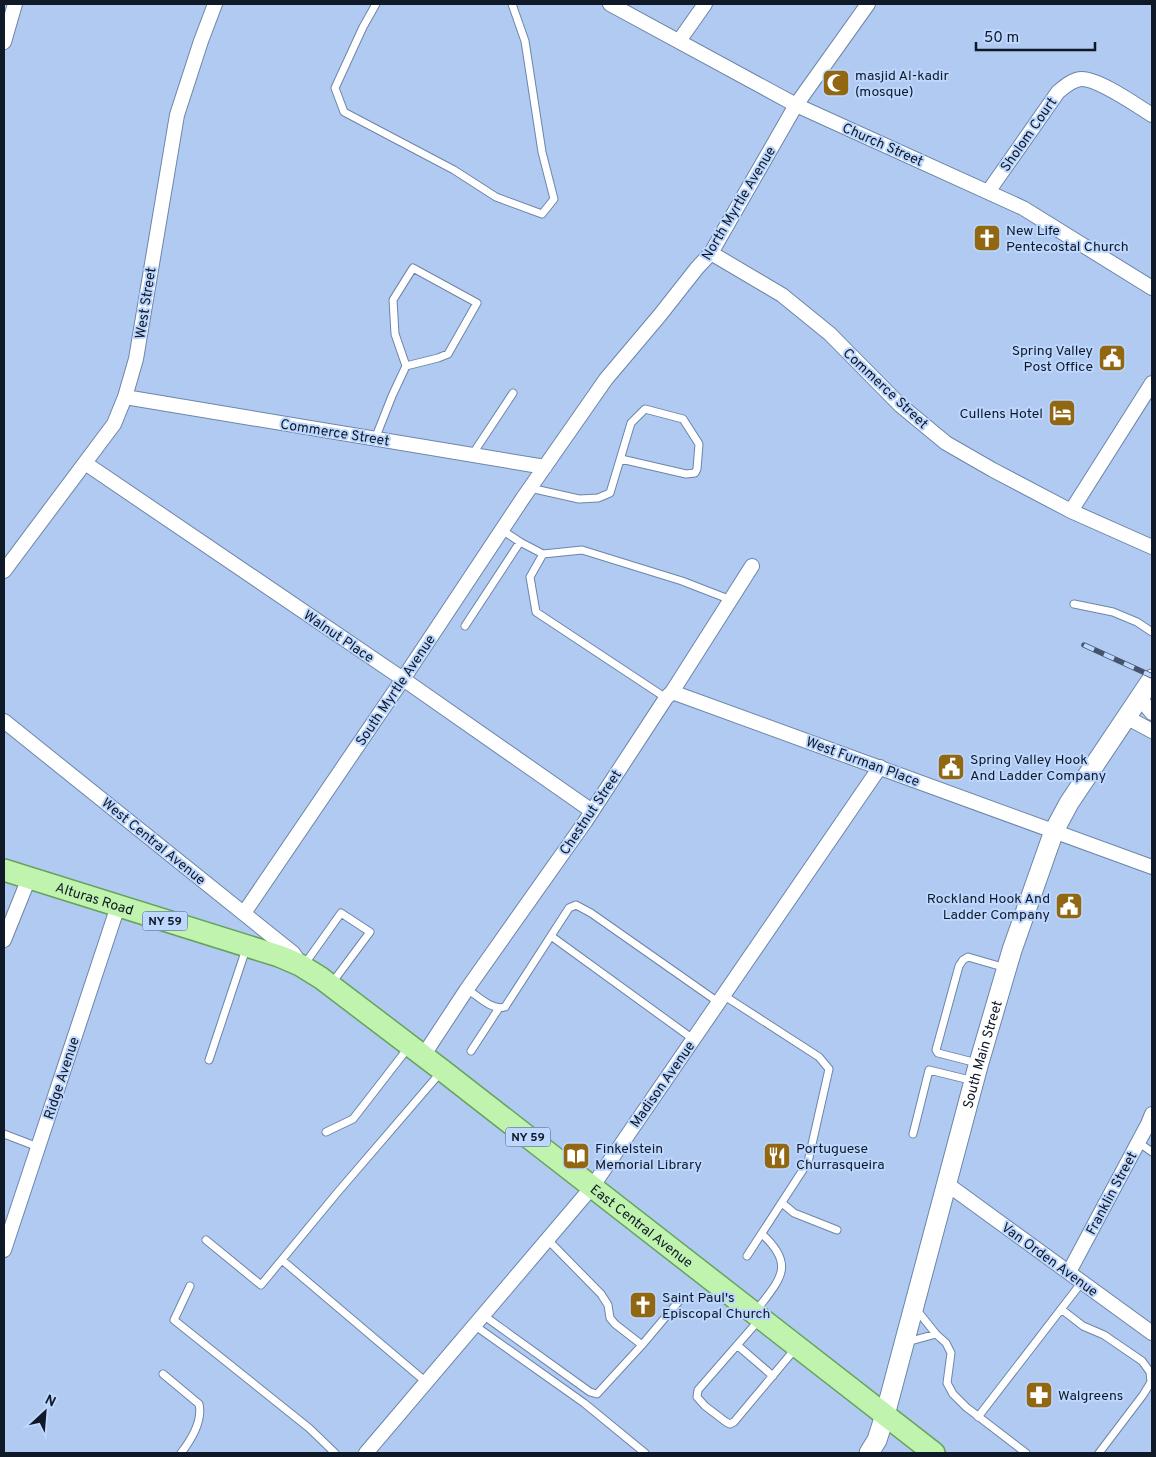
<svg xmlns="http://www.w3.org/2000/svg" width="1156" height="1457" font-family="Overpass,sans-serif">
<rect width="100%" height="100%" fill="#b0caf1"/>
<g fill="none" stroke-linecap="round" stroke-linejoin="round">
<g stroke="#6d85a9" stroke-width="9">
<path id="service" d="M376,4L363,27L335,88L344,112L454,170L496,197L542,214L554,199L542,152L525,41L512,4
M375,439L392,396L406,366L395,334L393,300L413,268L477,303L448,354L438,358L406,366
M472,455L513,393
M530,488L579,499L598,498L610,493L631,423L645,409L683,419L699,444L697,469L695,473L686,474L621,459
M502,530L520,542L543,554
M1074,604L1113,612L1137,622L1152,632
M465,626L520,542
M666,698L536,612L530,577L543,554L582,550L682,581L731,600
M551,936L693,1039
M304,965L341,913L370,932L332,983
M467,989C478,996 492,1011 505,1007L569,908L576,905L591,913L718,1002
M723,995L819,1057L829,1069L808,1162L747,1256
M471,1051L499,1008
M209,1060L246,949
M977,1063L938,1053L936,1050L959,966L963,960L968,957L1006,968
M326,1132L353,1119L408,1048
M4,1134L38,1147
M913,1134L929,1070L974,1081
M1138,1142L1152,1152
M782,1203L794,1213L837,1230
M547,1239L601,1294L608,1305L610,1318L615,1324L642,1345
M206,1240L261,1285L337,1193L441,1072
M282,1260L426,1382
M190,1286L174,1320L309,1428L335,1453
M916,1309L936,1334L946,1343L951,1353L947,1383L953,1394L966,1407L1026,1453
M1061,1309L1083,1326L1104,1335L1142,1361L1150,1372L1151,1382L1143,1395L1099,1453
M756,1311C779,1280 797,1266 762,1234
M483,1315L590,1392L597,1394L642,1345L679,1301
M759,1320L698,1390L697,1397L705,1406L726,1422L730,1424L734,1422L795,1349
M474,1325L584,1403L645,1453
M907,1342L936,1334
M737,1345L773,1376
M163,1374L199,1404C203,1421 191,1440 181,1453
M978,1417L1082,1282"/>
</g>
<g stroke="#6d85a9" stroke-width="16">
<path id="minor" d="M610,4L796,105L1023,208L1152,288
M679,41L705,4
M4,42L15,4
M988,192L1058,92C1064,87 1073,79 1082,79C1099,79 1136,105 1152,115
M711,253L782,295L830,334L900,405L946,443L993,470L1071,511L1152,547
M125,397L545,467
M85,463L403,679L592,811
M1071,511L1152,383
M4,571L114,424L125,397L136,359L177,115L201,41L215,4
M672,692L1152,867
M1139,697L1152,713
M1126,717L1152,731
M4,721L293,953L299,962
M244,913L403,679L523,498L606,379L660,315L697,268L711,253L796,105L868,4
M4,940L29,878
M423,1056L467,989L585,822L666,698L672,692L752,566
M947,1184L1152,1333
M4,1250L118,906
M1069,1272L1148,1124L1152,1114
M366,1453L592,1187L880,767"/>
</g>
<g stroke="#6d85a9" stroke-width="21">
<g id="secondary">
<path id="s1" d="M869,1453L877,1440L885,1415L978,1066L1012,950L1054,831L1069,803L1152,679"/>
</g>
</g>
<g stroke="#67a25c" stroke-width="24">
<g id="primary">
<path id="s2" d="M4,870L279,956L300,965L321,978L442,1070L934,1453"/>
</g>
</g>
<use href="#service" stroke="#fff" stroke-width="7"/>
<use href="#minor" stroke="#fff" stroke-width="14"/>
<use href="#secondary" stroke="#fff" stroke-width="19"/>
<use href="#primary" stroke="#c0f4ae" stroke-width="21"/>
<g stroke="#45546a" stroke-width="5.5">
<path id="rail" d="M1084,645L1152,676"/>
</g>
<use href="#rail" stroke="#bdd7fe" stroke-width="4" stroke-dasharray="11" stroke-linecap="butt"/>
</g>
<defs>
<g id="mosque-square" transform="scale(1.4375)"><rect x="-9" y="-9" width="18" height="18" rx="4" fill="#926711" stroke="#bdd7fe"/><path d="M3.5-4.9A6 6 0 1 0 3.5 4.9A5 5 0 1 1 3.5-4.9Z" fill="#fff"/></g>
<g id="church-square" transform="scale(1.4375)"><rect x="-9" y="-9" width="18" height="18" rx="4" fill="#926711" stroke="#bdd7fe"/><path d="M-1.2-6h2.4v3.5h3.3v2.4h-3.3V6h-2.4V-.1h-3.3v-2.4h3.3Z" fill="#fff"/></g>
<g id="civic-square" transform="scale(1.4375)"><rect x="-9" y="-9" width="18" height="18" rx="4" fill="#926711" stroke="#bdd7fe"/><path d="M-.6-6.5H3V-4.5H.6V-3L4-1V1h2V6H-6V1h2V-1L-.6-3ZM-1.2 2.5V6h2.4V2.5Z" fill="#fff"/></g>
<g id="hotel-square" transform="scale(1.4375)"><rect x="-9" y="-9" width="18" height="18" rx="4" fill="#926711" stroke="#bdd7fe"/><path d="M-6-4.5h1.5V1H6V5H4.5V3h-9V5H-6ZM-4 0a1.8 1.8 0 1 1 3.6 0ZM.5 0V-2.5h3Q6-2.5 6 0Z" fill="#fff"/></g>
<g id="library-square" transform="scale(1.4375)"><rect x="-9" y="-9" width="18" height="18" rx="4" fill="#926711" stroke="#bdd7fe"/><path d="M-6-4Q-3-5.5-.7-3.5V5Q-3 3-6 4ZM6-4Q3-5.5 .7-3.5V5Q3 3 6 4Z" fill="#fff"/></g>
<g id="restaurant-square" transform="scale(1.4375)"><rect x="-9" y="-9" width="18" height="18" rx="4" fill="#926711" stroke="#bdd7fe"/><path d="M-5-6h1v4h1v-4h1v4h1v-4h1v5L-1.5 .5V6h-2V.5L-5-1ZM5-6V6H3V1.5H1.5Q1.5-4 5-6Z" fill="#fff"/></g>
<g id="pharmacy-square" transform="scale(1.4375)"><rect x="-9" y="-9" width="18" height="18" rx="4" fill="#926711" stroke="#bdd7fe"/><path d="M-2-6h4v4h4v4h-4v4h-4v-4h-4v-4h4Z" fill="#fff"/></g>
</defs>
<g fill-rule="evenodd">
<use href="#mosque-square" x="836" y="83"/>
<use href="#church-square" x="987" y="238"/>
<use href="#civic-square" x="1112" y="358"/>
<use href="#hotel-square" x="1062" y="413"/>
<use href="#civic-square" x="951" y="767"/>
<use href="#civic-square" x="1069" y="906"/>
<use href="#library-square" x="576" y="1156"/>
<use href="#restaurant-square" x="777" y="1156"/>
<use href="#church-square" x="643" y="1305"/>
<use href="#pharmacy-square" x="1039" y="1395"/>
</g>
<g text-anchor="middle" stroke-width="4" stroke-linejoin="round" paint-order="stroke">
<g fill="#bdd7fe" stroke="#445268" stroke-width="1">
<rect x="142.5" y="911.5" width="45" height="19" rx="4"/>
<rect x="505.5" y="1127.5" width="45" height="19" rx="4"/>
</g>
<g font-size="12" font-weight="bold" fill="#101927">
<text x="165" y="925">NY 59</text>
<text x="528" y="1141">NY 59</text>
</g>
<g font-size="14" fill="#101927" stroke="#bdd7fe" text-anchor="start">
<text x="855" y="80">masjid Al-kadir<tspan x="855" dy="16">(mosque)</tspan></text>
<text x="1006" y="235">New Life<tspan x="1006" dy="16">Pentecostal Church</tspan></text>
<text x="1093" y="355" text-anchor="end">Spring Valley<tspan x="1093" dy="16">Post Office</tspan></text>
<text x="1043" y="418" text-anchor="end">Cullens Hotel</text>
<text x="970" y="764">Spring Valley Hook<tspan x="970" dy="16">And Ladder Company</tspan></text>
<text x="1050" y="903" text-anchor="end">Rockland Hook And<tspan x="1050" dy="16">Ladder Company</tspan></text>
<text x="595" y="1153">Finkelstein<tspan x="595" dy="16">Memorial Library</tspan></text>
<text x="796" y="1153">Portuguese<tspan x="796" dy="16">Churrasqueira</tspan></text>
<text x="662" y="1302">Saint Paul's<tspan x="662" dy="16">Episcopal Church</tspan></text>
<text x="1058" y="1400">Walgreens</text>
</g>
<g font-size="14" fill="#101927" stroke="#bdd7fe">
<text transform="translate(1028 134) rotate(-55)" y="5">Sholom Court</text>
<text transform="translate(883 144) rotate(24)" y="5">Church Street</text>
<text transform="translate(738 203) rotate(-59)" y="5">North Myrtle Avenue</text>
<text transform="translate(145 303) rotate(-81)" y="5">West Street</text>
<text transform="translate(886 388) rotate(43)" y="5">Commerce Street</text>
<text transform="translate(335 432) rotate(9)" y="5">Commerce Street</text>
<text transform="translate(339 636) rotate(34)" y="5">Walnut Place</text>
<text transform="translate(395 690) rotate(-56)" y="5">South Myrtle Avenue</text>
<text transform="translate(863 761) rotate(20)" y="5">West Furman Place</text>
<text transform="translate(590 812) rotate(-56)" y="5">Chestnut Street</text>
<text transform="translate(154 841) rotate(39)" y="5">West Central Avenue</text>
<text dy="5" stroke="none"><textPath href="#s2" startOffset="95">Alturas Road</textPath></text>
<text dy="5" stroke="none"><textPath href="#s1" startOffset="415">South Main Street</textPath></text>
<text transform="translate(61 1078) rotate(-72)" y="5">Ridge Avenue</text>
<text transform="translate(662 1084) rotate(-55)" y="5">Madison Avenue</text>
<text transform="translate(1111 1193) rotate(-62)" y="5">Franklin Street</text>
<text dy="5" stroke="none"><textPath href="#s2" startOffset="741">East Central Avenue</textPath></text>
<text transform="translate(1050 1259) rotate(36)" y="5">Van Orden Avenue</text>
</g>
</g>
<rect width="1156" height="1457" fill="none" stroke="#101927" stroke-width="10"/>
<g transform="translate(45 1412) rotate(26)" stroke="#bdd7fe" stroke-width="4" paint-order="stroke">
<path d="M0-4L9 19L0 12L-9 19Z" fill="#101927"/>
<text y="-8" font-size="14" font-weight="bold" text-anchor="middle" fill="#101927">N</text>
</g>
<path d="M976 42v8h119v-8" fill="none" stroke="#101927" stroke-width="2.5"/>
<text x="984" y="42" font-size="15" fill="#101927" stroke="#bdd7fe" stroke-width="4" paint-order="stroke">50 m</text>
</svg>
